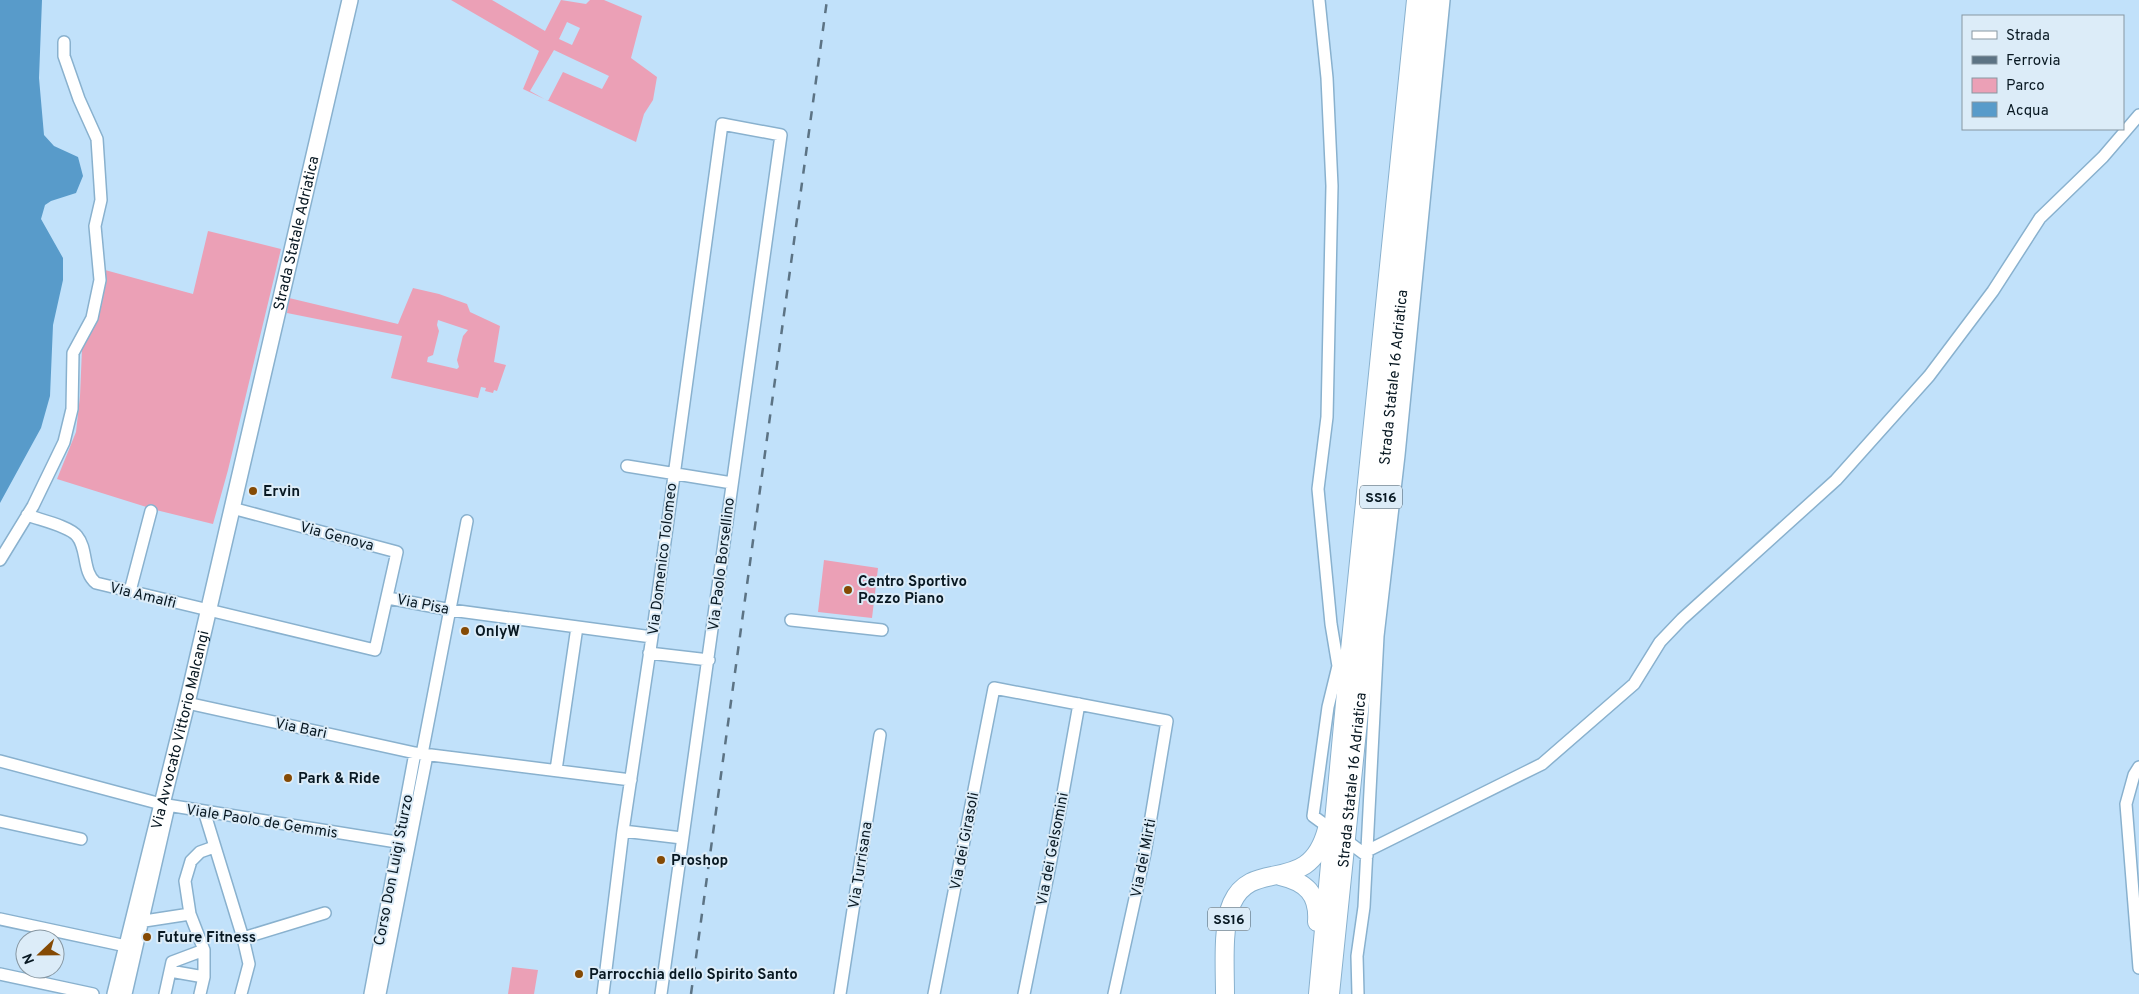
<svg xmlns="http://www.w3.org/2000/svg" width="2139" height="994" font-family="Overpass,sans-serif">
<rect width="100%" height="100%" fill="#c1e1fa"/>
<path fill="#eba0b6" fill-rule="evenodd" d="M451,0H492L545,31L561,0L586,4L590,0H604L642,16L631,58L657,77L653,100L644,114L636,142L523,89L539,51ZM567,22L580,28L572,45L559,39ZM554,50L609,76L602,89L563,72L548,101L530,91Z
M208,231L281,249L228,470L213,524L156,510L57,479L76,432L80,396L82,349L102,304L105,270L193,294Z
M413,288L439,294L467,304L470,312L500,326L494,362L506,365L497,391L494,390L493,393L485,391L486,388L481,387L478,398L391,378L402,336L287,313L289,298L398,324ZM438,320L468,330L463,336L457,360L459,367L457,369L427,362L428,357L433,355L439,331L437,325Z
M824,560L878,568L872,618L818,612Z
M512,967L538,970L534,994H508Z"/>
<path fill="#589bca" d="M0,0H42L39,78L44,135L54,146L78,157L83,176L76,193L51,201L45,205L41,219L63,258V280L53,325L50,396L41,428L0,503Z"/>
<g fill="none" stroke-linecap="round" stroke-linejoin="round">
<g stroke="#89b1ce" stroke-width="14">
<path id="minor" d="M1319,0L1327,78L1332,186L1327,417L1318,489L1331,624L1338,666L1328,707L1313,816L1324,824
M627,466L732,483
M27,515C40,520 69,526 77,536C88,549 82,572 96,583L375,650L397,552L232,508
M0,560L33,506L64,442L72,409L73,353L92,318L100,280L95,226L101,200L97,139L79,99L64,56V42
M130,591L151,511
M388,598L451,610L652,637
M791,620L882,630
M649,653L709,660
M187,703L415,753L631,780
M422,754L467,521
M0,761L161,804L409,844
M2139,767L2134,775L2126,804L2139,968
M556,770L577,627
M204,811L243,938L249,964L241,994
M0,821L81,839
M623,831L682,838
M1351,844L1367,856
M1367,851L1542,764L1634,684L1660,642L1682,619L1836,480L1929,376L1993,291L2040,218L2103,157L2139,115
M0,919L126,946
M138,922L190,914
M243,938L325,913
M170,971L204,977
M0,974L93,994
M126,994L169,806
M165,994L172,962L204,950
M200,994L204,977V950L190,914L185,881L191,861L200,852L214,847
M370,994L415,753
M380,994L427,755
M603,994L623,831L652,637L722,124L781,135L661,994
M840,994L880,735
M934,994L994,688L1167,721L1145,853L1114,994
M1024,994L1051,860L1079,704
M1358,994L1357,956L1364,907L1378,636L1399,455L1444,0"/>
</g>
<g stroke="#89b1ce" stroke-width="18">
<g id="major">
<path id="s1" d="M115,994L187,703L350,0"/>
</g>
</g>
<g stroke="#89b1ce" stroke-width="20">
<g id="highway">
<path d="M1280,876C1306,882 1319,894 1317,922"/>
<path d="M1225,994C1225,969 1222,925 1232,903C1253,856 1309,898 1327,829"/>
<path d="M1318,994L1349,660L1416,0"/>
<path id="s2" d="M1330,994L1432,0"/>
</g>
</g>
<use href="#minor" stroke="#fff" stroke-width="11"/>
<use href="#major" stroke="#fff" stroke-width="15"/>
<use href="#highway" stroke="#fff" stroke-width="18"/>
<path stroke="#5c7384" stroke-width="2.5" stroke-dasharray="9 9" stroke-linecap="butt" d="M691,994L827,0"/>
</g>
<g fill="#854a04" stroke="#dcecf8" stroke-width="2">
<circle cx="253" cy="491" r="5"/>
<circle cx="848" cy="590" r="5"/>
<circle cx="465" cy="631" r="5"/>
<circle cx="288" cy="778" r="5"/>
<circle cx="661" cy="860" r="5"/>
<circle cx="147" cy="937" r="5"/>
<circle cx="579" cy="974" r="5"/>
</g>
<g text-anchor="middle" stroke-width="4" stroke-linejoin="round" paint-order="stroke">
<g fill="#dcecf8" stroke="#485862" stroke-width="1">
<rect x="1360" y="485.5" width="42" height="23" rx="4"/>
<rect x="1208" y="907.5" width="42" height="23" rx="4"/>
</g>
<g font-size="14" font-weight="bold" fill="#081822">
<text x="1381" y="502">SS16</text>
<text x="1229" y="924">SS16</text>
</g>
<g font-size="15" fill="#081822" stroke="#dcecf8">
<text dy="5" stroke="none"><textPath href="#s1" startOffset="782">Strada Statale Adriatica</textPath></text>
<text dy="5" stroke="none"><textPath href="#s2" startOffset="620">Strada Statale 16 Adriatica</textPath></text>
<text transform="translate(337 536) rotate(15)" y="5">Via Genova</text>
<text transform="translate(662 559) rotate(-83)" y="5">Via Domenico Tolomeo</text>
<text transform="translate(721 564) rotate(-83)" y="5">Via Paolo Borsellino</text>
<text transform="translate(143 595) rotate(14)" y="5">Via Amalfi</text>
<text transform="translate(423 604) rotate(11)" y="5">Via Pisa</text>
<text transform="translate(301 728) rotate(12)" y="5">Via Bari</text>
<text dy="5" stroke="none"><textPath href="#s1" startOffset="272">Via Avvocato Vittorio Malcangi</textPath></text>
<text dy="5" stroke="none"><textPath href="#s2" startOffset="215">Strada Statale 16 Adriatica</textPath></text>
<text transform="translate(262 821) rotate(9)" y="5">Viale Paolo de Gemmis</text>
<text transform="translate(964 841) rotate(-79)" y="5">Via dei Girasoli</text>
<text transform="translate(1052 849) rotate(-79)" y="5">Via dei Gelsomini</text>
<text transform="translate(1143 858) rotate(-79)" y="5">Via dei Mirti</text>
<text transform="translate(860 865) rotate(-81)" y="5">Via Turrisana</text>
<text transform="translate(393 870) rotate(-79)" y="5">Corso Don Luigi Sturzo</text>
</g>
<g font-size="15" font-weight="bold" fill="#081822" stroke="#dcecf8" text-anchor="start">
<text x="263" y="496">Ervin</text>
<text x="858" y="586">Centro Sportivo<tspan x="858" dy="17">Pozzo Piano</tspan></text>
<text x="475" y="636">OnlyW</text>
<text x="298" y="783">Park &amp; Ride</text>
<text x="671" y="865">Proshop</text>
<text x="157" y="942">Future Fitness</text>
<text x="589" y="979">Parrocchia dello Spirito Santo</text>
</g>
</g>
<rect x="1962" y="15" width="162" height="115" fill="#dcecf8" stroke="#8797a2"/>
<rect x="1972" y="31" width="25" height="8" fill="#ffffff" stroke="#8797a2"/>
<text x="2006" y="40" font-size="15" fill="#081822">Strada</text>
<rect x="1972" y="56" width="25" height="8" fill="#5c7384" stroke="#8797a2"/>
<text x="2006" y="65" font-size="15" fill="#081822">Ferrovia</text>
<rect x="1972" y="78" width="25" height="15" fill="#eba0b6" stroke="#8797a2"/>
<text x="2006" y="90" font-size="15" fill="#081822">Parco</text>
<rect x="1972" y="102" width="25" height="15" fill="#589bca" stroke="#8797a2"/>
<text x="2006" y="115" font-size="15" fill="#081822">Acqua</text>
<g transform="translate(40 954) rotate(248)"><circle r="24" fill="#dcecf8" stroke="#8797a2"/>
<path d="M0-4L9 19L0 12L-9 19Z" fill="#854a04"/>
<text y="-8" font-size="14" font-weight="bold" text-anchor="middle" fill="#081822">N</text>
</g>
</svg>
